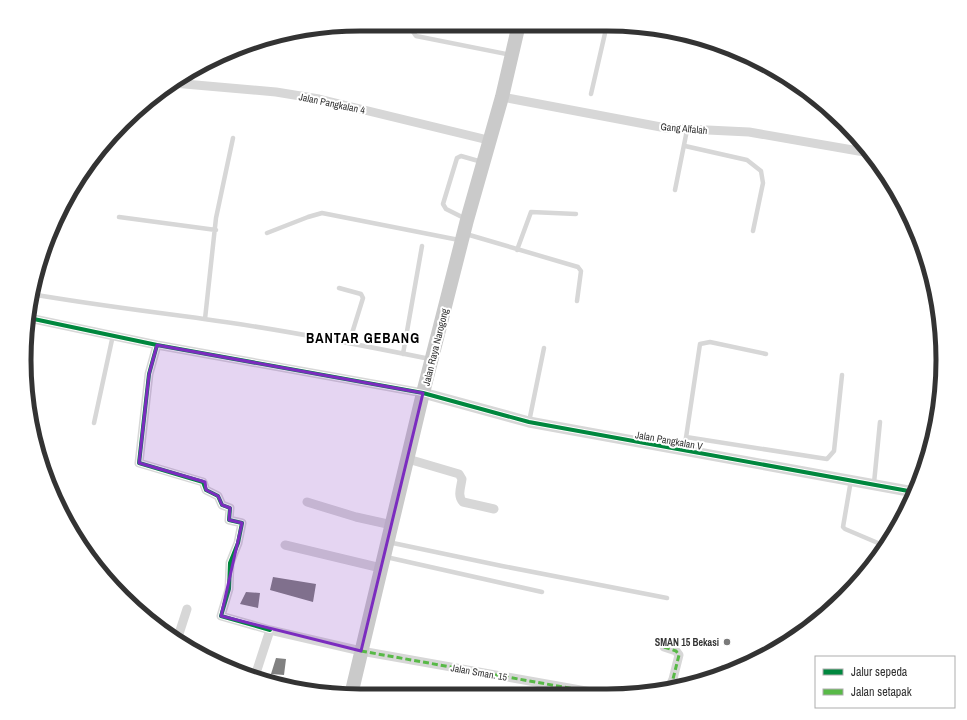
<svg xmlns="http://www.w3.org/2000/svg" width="967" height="720" font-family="'Archivo Narrow',sans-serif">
<rect width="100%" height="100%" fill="#fff"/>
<path fill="#818181" d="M273,577L316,584L313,602L270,590Z
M246,592L260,593L258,608L240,604Z
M276,658L286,659L284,675L271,674Z"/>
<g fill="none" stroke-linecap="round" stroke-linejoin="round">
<path stroke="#d7d7d7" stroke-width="4.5" d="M412,24L411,29L416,36L511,55
M591,94L606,29L599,25
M685,146L747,160L761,171L763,183L753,231
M675,190L687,130
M119,217L216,230
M466,219L446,209L443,204L457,158L461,156L482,162
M267,233L308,217L322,213L459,240
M466,234L578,267L581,271L577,301
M517,250L531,212L576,214
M339,288L361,294L363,298L349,343
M31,294C88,304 146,311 204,319C280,329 356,344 430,359
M205,319L216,218L233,138
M403,354L422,246
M529,422L544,348
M94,423L113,335
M686,437L827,459L834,451L842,375
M684,451L700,344L710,342L766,354
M851,480L843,527L845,529L885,546
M874,483L880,422
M388,542L502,566L667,598
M386,557L542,592
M719,675L723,667"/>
<path stroke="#d7d7d7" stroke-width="9" d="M173,83L276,92L319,99L488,140
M502,97L666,128L749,132L870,153
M29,318L157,345L423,393
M157,345L149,374L139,463L203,482L206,490L218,496L222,505L230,508L229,520L242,523L238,543L230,563L229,589L221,616L270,630
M408,459L459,474L462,479C461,487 457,496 463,502L494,509
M307,502L356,517L392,525
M285,545L381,568
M177,640L187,609
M664,647L676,651L679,655L673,679L669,688
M241,673L255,676L270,630L361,651L597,693"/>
<path stroke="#d7d7d7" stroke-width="11" d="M423,393L529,422L914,492"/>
<path stroke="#cacaca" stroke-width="14" d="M351,695L423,393L467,220L502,97L519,24"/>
<path stroke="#58b947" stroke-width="3" stroke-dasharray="6 3" stroke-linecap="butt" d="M867,149V152L870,153
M664,647L676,651L679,655L673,679L669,688
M361,651L597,693"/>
<g stroke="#fff" stroke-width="6">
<path id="cycleway" d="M29,318L157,345L423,393L529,422L914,492
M157,345L149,374L139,463L203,482L206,490L218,496L222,505L230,508L229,520L242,523L238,543L230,563L229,589L221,616L270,630"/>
</g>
<use href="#cycleway" stroke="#00873e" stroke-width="4"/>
</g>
<path fill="#7b2cbf" fill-opacity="0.2" stroke="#7b2cbf" stroke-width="3" stroke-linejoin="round" d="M157,345L423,393L361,651L221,616L242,523L229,520L230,508L222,505L218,496L206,490L205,482L139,463L149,374Z"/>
<circle fill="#7a7a7a" stroke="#fff" stroke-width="1.5" cx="727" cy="642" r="4"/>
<g text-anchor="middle" stroke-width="4" stroke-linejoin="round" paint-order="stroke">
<g font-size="10" fill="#333" stroke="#fff">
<text transform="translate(332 103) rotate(12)" y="4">Jalan Pangkalan 4</text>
<text transform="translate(684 128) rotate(5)" y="4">Gang Alfalah</text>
<text transform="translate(435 347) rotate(-76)" y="4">Jalan Raya Narogong</text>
<text transform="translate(669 440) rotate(10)" y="4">Jalan Pangkalan V</text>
<text transform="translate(479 672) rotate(10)" y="4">Jalan Sman. 15</text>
</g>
<g font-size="10" font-weight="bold" fill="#333" stroke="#fff" text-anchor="end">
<text x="719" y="646">SMAN 15 Bekasi</text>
</g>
<g font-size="14" font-weight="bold" letter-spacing="1" fill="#000" stroke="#fff">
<text x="363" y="343">BANTAR GEBANG</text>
</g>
</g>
<path d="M0 0H967V720H0ZM360 31H607A329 329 0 0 1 936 360V360A329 329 0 0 1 607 689H360A329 329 0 0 1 31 360V360A329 329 0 0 1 360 31Z" fill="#fff" fill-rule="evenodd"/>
<path fill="none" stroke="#333" stroke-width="5" d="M360 31H607A329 329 0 0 1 936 360V360A329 329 0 0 1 607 689H360A329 329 0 0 1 31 360V360A329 329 0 0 1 360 31Z"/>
<rect x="815" y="656" width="140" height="52" fill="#ffffff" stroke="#adadad"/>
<rect x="823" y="669" width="20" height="6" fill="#00873e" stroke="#adadad"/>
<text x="851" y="676" font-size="12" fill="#333333">Jalur sepeda</text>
<rect x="823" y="689" width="20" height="6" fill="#58b947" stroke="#adadad"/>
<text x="851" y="696" font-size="12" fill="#333333">Jalan setapak</text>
</svg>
